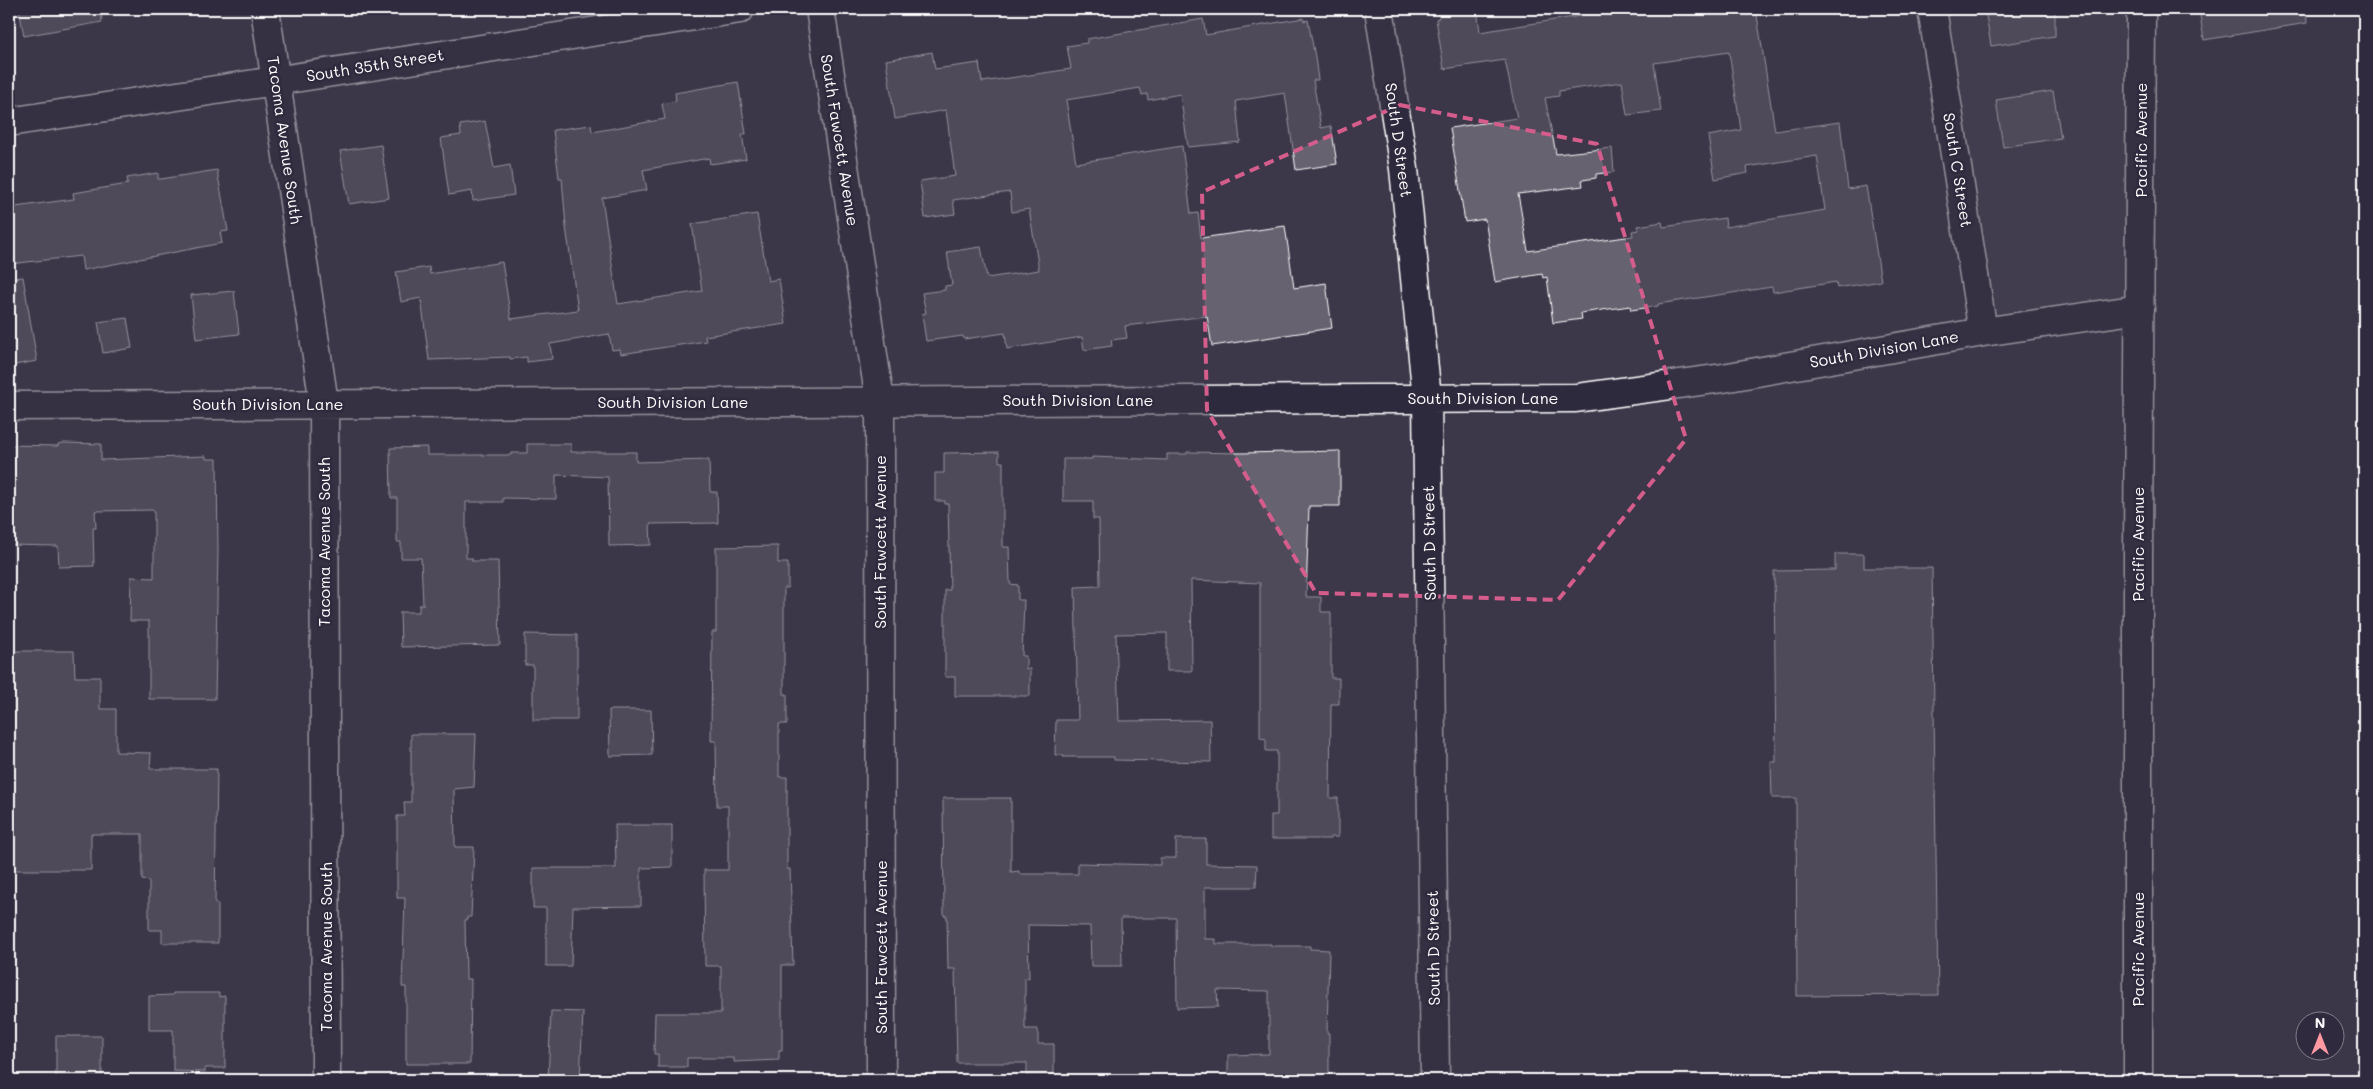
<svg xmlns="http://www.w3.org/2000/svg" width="2373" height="1089" font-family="Mali,sans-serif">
<rect width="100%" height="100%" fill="#3c3749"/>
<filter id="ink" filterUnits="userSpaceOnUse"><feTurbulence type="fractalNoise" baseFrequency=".02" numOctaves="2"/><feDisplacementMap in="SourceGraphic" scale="10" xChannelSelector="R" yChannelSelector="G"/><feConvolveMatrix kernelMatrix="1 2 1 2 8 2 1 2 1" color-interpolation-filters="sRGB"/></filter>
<g filter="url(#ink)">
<path fill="#494455" d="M1932,9H2141L2140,309L1983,332Z"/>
<path fill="#666270" stroke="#fff" fill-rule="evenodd" d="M19,9H101L102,22L24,36Z
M1438,9H1477L1480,32L1580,16L1579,9H1756L1775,131L1840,122L1848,189L1866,186L1881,281L1837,288L1836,282L1773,292L1772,287L1658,304V306L1631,310L1630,306L1581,313L1582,319L1553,323L1547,277L1543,278L1542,274L1495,282L1485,219L1465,222L1450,128L1517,118L1505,60L1444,69L1436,19L1439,18ZM1729,52L1741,130L1708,136L1715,179L1748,173L1747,167L1817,156L1825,210L1726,227L1725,218L1663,227L1662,222L1638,226L1639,230L1632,231L1633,236L1528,251L1518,194L1583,186L1582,180L1596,178V174L1614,172L1612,148L1556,154L1545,98L1559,96V91L1622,82L1627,115L1661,111L1654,63Z
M1985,9H2055V36L1991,46Z
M2199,9H2306L2307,23L2204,40Z
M1303,18L1304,21L1308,20L1315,57L1318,80H1313L1321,128L1331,126L1337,164L1296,170L1285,93L1236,101L1240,142L1188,147L1180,94L1148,100L1147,94L1142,95L1140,88L1066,100L1076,163L1182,146L1191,214L1198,213L1201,238L1285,226L1294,288L1326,283L1332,328L1212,346L1207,316L1125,326L1127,338L1111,340L1112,346L1084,350L1082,337L1007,349L1005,333L964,339L963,336L926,341L922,314L926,313L922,293L945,290V286L952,285L947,252L981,247L987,278L1039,270L1029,209L1012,212L1010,192L953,200L955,214L925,218L920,181L955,176L946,110L895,119L886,60L932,52L935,69L979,63L982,82L1071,69L1067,46L1087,43V39L1203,19L1206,35Z
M738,82L746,134H742L746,159L710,164L709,158L643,170L647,190L602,198L618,304L702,291L692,224L757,214L768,281L779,279L786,324L705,336L706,341L621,354L620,349L612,350L609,334L550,344L552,359L527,362V357L510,359V357L429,360L421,298L401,302L396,272L429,267L430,274L502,262L511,319L578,310L566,227L562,178H559L553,130L591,125L592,132L665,119L662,104L676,101L675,93Z
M2053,91L2061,138L2003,147L1996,100Z
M485,121L494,168L510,165L514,195L473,201L472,191L449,195L441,138L461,135L460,125Z
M381,145L389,198L349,204L340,151Z
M217,170L228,231L220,232L222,243L83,270L81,256L9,264V212L16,211L15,207L74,199L73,193L128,184L127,178L158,173V179H161Z
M23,277L37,361L9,366V278Z
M234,291L239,334L196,339L191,295Z
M127,318L132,348L103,353L98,322Z
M64,443L101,444V460L206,456V459H217L218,551L215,699H149V621H130L131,577L154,578V510L95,511L96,528H93L94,566L59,567L58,546L9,545V445L58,446V444Z
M527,444H571V452H636V462L709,460L710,492H717L718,523L650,524L651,545L609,546L608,477L556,475V499L503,498V502H466V558H472V561H498L500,645L401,647L400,612H419V605H423L421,558H401V542H397V498H391L390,448L427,447V455H511V453H527Z
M1340,451V506H1309L1306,597H1321V612H1331V678H1339V704H1331L1330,798H1338V837H1330V839H1271V815H1277V751H1266V739L1260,738V583L1191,580L1192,671H1167V633L1116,634L1119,721L1210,720L1211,762L1114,760V757H1063V755H1055L1056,720H1078L1075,587L1100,586L1099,519H1093V501H1063V459H1092V457L1167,460V454H1187V452L1241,453Z
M999,452V462H1003V547H1009L1010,584L1018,585V600H1024L1022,656H1026V669H1030V696H955V677H945V590H950L948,504H945V501H935V473H944V453Z
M778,546V563H788V588H784V694H787V724H779V777H787V869H790L793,965H782V1050H779V1060L734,1062V1058H687V1067H658V1054H654L655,1013H721V966H705L704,870H728V806H717L716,741H711L712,632H716V547Z
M1835,554H1864V568H1932L1938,995L1797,996L1796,798H1772L1771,762H1776L1774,571L1835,570Z
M525,634L577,635V720H533V665H525Z
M9,651H74L75,677H100V709H116V752L151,753L150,769H217L215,904H218V943H162V930H149V881L142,880V834H91V870H9Z
M609,710H651L652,755L610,756Z
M411,734H476L474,787L454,789L455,847H474L471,917H467V920H465L466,979H471L470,1064H406V987H402L405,898H397V816H405L404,802H411Z
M943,798H1011V872L1019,871V874H1078V863L1160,865V858H1176V839H1206V864L1257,865L1256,887H1205V939H1216V944H1271V946H1310V949L1329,950L1327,1033H1329V1080H1228V1055L1269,1054V991L1217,990L1218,1007L1177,1008L1176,918H1121L1122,966H1091L1090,926L1028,925L1029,978H1025V1029H1038V1044H1054V1080H1027V1063H957L955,969H948L947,916H944Z
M615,825H672V867L641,868V906L573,907L571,966H546V908H533V868H616Z
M173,993H219V997L225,996V1068H205V1072L173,1071V1030H149V996L173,995Z
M551,1011L583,1012L580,1080H548Z
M56,1036H102V1080H56Z"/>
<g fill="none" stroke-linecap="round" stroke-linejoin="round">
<g stroke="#fff" stroke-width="31">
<path id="street" d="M265,9L324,403L326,1080
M820,9L880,401L881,1080
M1379,9L1404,169L1427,398L1435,1080
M1932,9L1983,332
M9,122L740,9
M9,406L1576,398L1723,378L1983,332L2140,309"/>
</g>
<g stroke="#fff" stroke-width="31">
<path id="primary" d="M2138,1080V557L2141,9"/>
</g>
<use href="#street" stroke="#2f2a3d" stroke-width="28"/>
<use href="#primary" stroke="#2f2a3d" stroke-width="28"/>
</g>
</g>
<path d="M0 0H2373V1089H0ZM1400,105L1597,144L1686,439L1558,600L1316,593L1207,410L1202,192Z" fill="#3c3749" fill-opacity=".55" fill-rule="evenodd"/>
<path fill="none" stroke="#d45d8c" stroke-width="4" stroke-dasharray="10 6" stroke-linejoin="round" d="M1400,105L1597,144L1686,439L1558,600L1316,593L1207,410L1202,192Z"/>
<g text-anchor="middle" stroke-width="5" stroke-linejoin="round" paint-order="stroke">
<g font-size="16" fill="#fff" stroke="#2f2a3d">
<text transform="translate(375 65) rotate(-9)" y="6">South 35th Street</text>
<text transform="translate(285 140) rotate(82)" y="6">Tacoma Avenue South</text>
<text transform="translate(840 140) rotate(81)" y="6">South Fawcett Avenue</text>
<text transform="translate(1399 140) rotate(82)" y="6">South D Street</text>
<text transform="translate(2141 140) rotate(-90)" y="6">Pacific Avenue</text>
<text transform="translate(1958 170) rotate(81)" y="6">South C Street</text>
<text transform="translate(1884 349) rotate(-10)" y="6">South Division Lane</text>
<text x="1483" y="404">South Division Lane</text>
<text x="1078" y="406">South Division Lane</text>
<text x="673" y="408">South Division Lane</text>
<text x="268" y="410">South Division Lane</text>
<text transform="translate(324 542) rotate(-90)" y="6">Tacoma Avenue South</text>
<text transform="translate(880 542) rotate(-90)" y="6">South Fawcett Avenue</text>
<text transform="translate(1429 543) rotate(-91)" y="6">South D Street</text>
<text transform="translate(2138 544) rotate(-90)" y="6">Pacific Avenue</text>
<text transform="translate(326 947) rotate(-90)" y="6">Tacoma Avenue South</text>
<text transform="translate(881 947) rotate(-90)" y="6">South Fawcett Avenue</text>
<text transform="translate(1433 948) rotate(-91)" y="6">South D Street</text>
<text transform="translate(2138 949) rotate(-90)" y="6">Pacific Avenue</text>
</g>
</g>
<rect width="2373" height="1089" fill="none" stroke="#2f2a3d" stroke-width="30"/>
<rect x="15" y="15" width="2343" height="1059" fill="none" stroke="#fff" stroke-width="2" filter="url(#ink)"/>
<g transform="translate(2320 1036)"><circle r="24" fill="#2f2a3d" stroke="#827f8b"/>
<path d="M0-4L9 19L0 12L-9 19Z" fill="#ff9aa2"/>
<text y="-8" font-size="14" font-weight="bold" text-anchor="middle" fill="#ffffff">N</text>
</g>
</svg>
